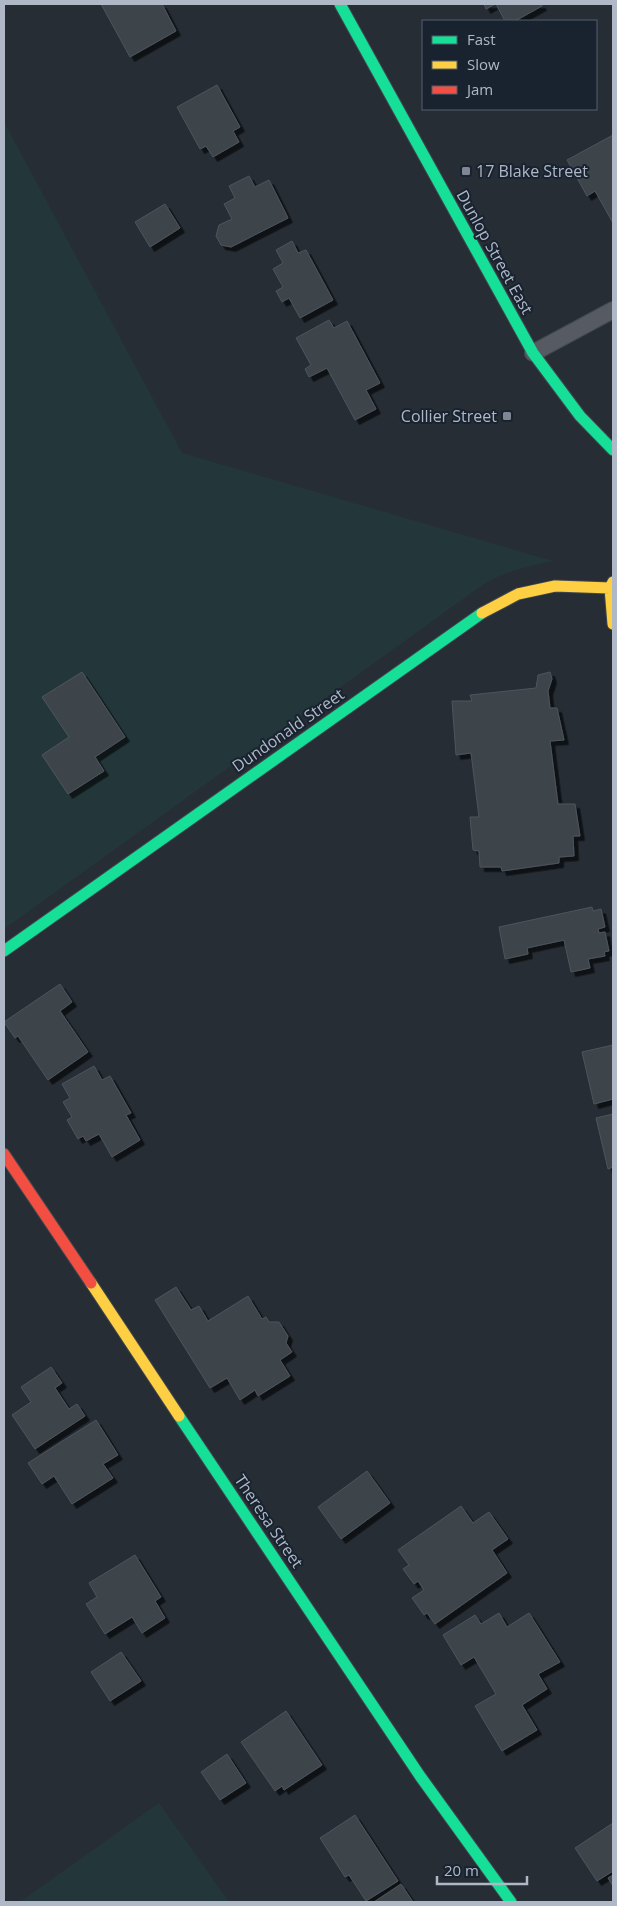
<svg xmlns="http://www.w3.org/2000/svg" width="617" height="1906" font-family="'Open Sans',sans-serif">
<defs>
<filter id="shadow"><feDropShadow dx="4.5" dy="4.5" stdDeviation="0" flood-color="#0009"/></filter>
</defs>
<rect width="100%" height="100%" fill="#262d35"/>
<path fill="#23373b" d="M4,122L182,453L553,561C528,566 506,571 484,584L4,929Z
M159,1803L229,1902H20Z"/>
<path fill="#3e444b" stroke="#4e545d" filter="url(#shadow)" d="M101,4H162L176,31L130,57Z
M484,4H495L486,9Z
M496,4H541L542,6L515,21H505Z
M217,85L240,127L233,131L239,142L213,157L206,146L200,149L177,107Z
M613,135V223L595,191L587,196L567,160Z
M249,176L255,187L269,180L288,218L231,247L221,245L216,236L219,225L232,219L224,204L235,198L229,186Z
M165,204L180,228L150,247L135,222Z
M292,241L298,253L306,250L333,300L300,318L289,298L282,302L276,291L283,287L273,269L283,263L276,250Z
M329,320L334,328L347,321L380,383L366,390L376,409L355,420L327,368L309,377L305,369L311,365L296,338Z
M82,672L125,737L95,757L104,771L68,794L42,755L69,737L42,697Z
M550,672L552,679L548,691L550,708H557L564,740L550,741L558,804H575L580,836H573L574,856L559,857V863L502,871L501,867H480L479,851L473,850L470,817H479L471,753L456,755L452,701H472L470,695L536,688L538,675Z
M592,907L593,911L601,909L605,927L598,929L599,933L605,932L609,951L604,952L605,956L588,959L590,968L571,972L564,940L527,948L528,954L505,959L499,927Z
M60,984L72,1002L60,1011L88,1052L48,1080L18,1036L15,1038L4,1022Z
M613,1045V1099L594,1104L582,1052Z
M94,1066L102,1080L110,1076L131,1113L126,1115L140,1140L112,1157L99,1134L86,1141L83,1136L78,1139L67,1120L72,1117L63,1102L70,1098L62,1084Z
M613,1114V1167L608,1169L596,1118Z
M176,1287L191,1310L199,1306L208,1321L248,1296L262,1319L266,1317L269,1322H279L288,1336L286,1343L292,1352L280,1360L290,1376L258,1396L255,1390L240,1400L227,1378L210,1388L155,1300Z
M51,1367L62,1383L55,1388L69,1409L77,1404L85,1416L35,1449L12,1415L31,1402L21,1387Z
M96,1420L118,1455L103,1464L113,1478L72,1504L54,1476L42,1484L28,1463Z
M367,1471L390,1503L341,1539L318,1507Z
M461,1506L473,1523L489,1512L508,1539L492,1550L507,1573L435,1624L427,1613L424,1615L412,1598L424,1590L418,1581L414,1584L403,1569L409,1565L398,1550Z
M135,1555L161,1597L155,1601L165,1618L142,1633L132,1617L105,1634L86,1604L97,1597L89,1583Z
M499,1613L507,1627L529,1613L560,1662L538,1674L547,1689L522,1705L537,1730L502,1751L475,1706L496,1694L474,1657L461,1665L443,1635L475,1615L481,1624Z
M121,1652L141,1681L110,1701L91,1672Z
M286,1711L322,1765L284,1790L282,1786L275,1791L241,1742Z
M227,1754L246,1783L220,1800L201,1772Z
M355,1815L398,1881L366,1901L349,1875L345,1877L320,1838Z
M613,1823V1871L597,1881L575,1848Z
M613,1875V1886L608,1878Z
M401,1884L413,1902H374Z"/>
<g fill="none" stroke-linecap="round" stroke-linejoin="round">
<g stroke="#42484e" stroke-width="18">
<path id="lane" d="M533,353L613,310"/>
</g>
<g stroke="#42484e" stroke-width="13">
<path id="fast" d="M340,4L533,353L580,416L613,450
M4,951L482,613
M179,1416L420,1776L511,1902"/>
</g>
<g stroke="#42484e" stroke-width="13">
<path id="slow" d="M613,582L610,588L613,624
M482,613L518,594L555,586L610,588
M91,1283L179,1416"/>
</g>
<g stroke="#42484e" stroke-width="13">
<path id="jam" d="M4,1154L91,1283"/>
</g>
<use href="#lane" stroke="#565b63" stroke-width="16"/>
<use href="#fast" stroke="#16e098" stroke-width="11"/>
<use href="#slow" stroke="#ffcf43" stroke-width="11"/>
<use href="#jam" stroke="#f24e42" stroke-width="11"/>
</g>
<g fill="#7f8794" stroke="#192330" stroke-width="2">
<rect x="461" y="166" width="10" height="10" rx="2.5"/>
<rect x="502" y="411" width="10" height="10" rx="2.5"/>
</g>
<g text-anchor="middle" stroke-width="4" stroke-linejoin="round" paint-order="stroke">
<g font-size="16" fill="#afb8c7" stroke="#192330" text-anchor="start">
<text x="476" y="177">17 Blake Street</text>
<text x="497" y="422" text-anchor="end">Collier Street</text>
</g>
<g font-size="16" fill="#afb8c7" stroke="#192330">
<text transform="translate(495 252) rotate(61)" y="6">Dunlop Street East</text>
<text transform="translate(288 730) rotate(-35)" y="6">Dundonald Street</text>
<text transform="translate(269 1521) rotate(56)" y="6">Theresa Street</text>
</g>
</g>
<rect width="617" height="1906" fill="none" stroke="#afb8c7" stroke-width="10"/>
<rect x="422" y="20" width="175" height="90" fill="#192330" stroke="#555f6c"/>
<rect x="432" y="36" width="25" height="8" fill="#16e098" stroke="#555f6c"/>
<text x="467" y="45" font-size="15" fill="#afb8c7">Fast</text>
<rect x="432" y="61" width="25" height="8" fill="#ffcf43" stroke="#555f6c"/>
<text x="467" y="70" font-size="15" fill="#afb8c7">Slow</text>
<rect x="432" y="86" width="25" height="8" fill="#f24e42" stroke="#555f6c"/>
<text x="467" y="95" font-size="15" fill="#afb8c7">Jam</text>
<path d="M437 1876v8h90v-8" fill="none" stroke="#afb8c7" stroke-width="2.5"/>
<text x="444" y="1876" font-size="15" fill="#afb8c7" stroke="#192330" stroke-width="4" paint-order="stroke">20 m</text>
</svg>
